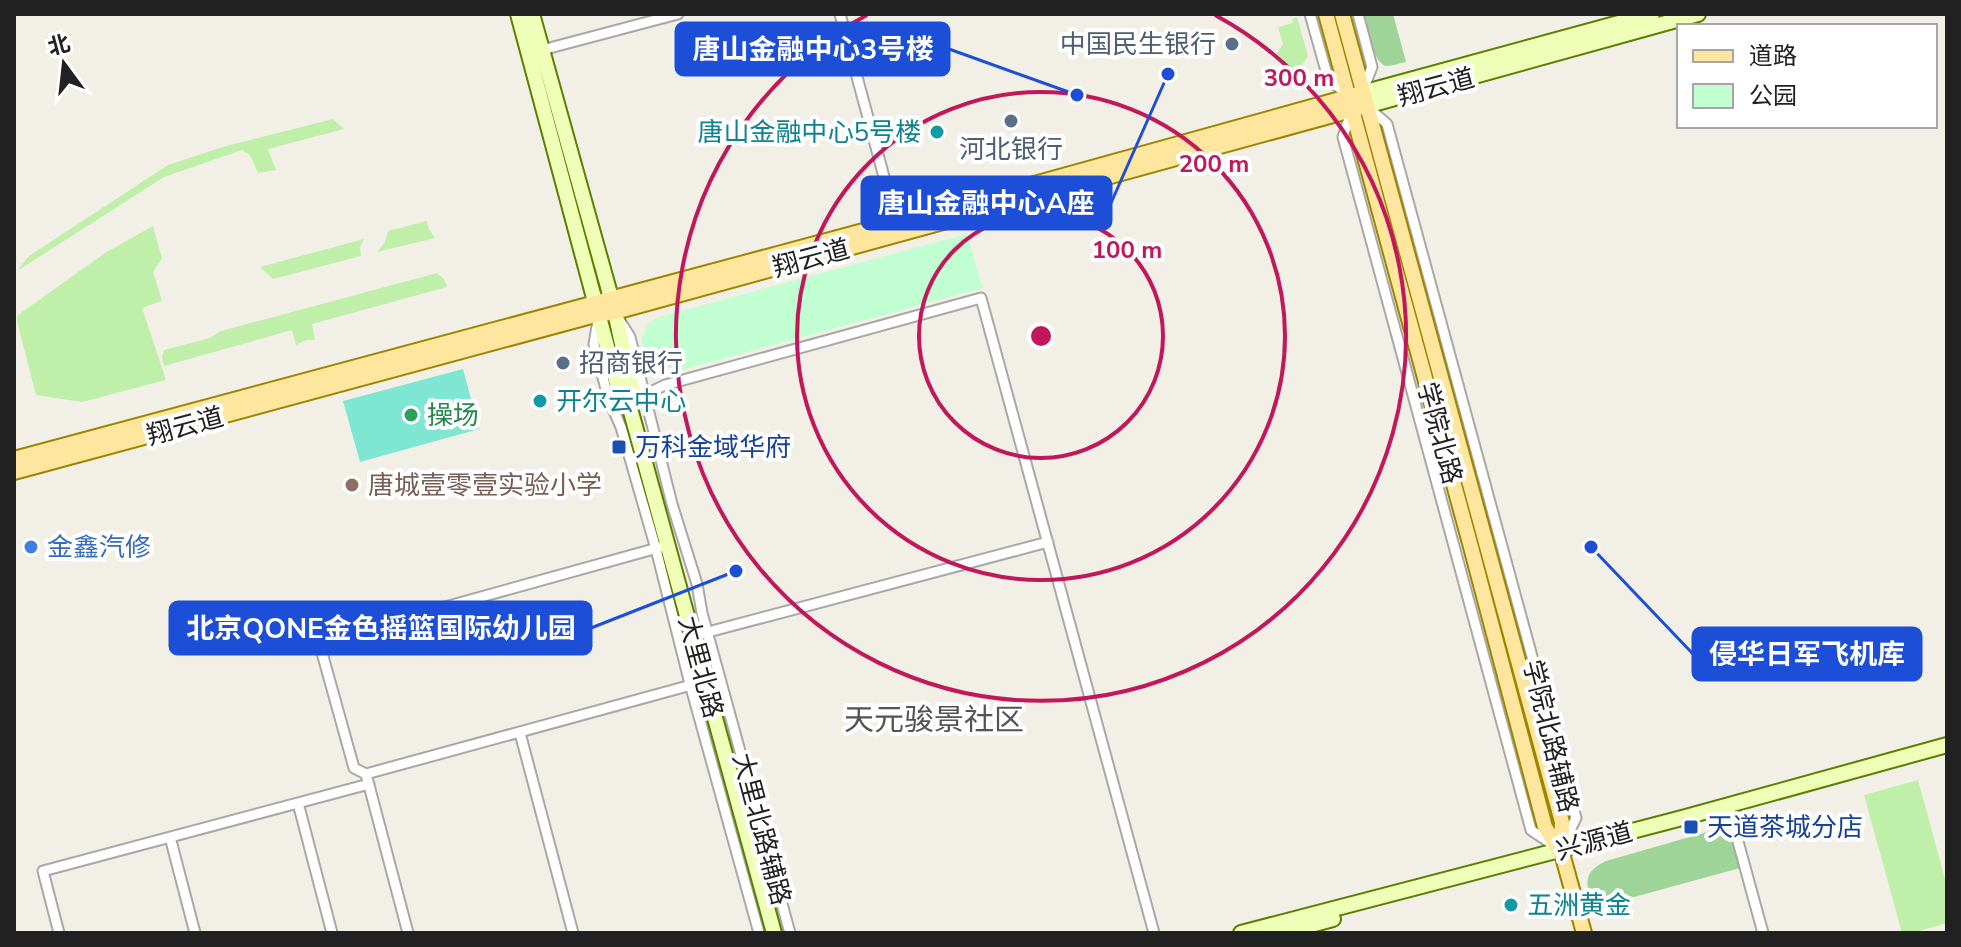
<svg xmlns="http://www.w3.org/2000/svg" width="1961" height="947" font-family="'Nunito Sans','Noto Sans SC',sans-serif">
<rect width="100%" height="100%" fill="#f2f0e6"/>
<path fill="#bfefa9" d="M1297,17L1308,56L1294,78L1275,56L1283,44L1278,27L1293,23L1292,19Z
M333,119L344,129L268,149L276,170L258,173L250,155L242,150L164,177L17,271L29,256L168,165L226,146Z
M427,221L429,229L435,238L377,252L385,242L388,231Z
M153,226L162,258L153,272L162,301L142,308L166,380L82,402L36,395L17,321L18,315L105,253Z
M364,239L360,247L361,256L273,279L260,267Z
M437,273L444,279L447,287L312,324L315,340H306L296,345L292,330L164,366L162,357L164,350L210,338L221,331Z
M1918,780L1947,886V923L1912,933H1902L1864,795Z"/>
<path fill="#9fd498" d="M1364,14H1393L1406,62C1400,63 1392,66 1387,66C1373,65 1367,26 1364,14Z
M1728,826L1740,868L1594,908C1586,885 1581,873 1606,861Z"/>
<path fill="#c1fed1" d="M967,234L983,288L652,378L641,340L648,324L656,318Z"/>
<path fill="#7fe7d1" d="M463,369L479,429L360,462L343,401Z"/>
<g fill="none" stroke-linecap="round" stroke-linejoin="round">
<g stroke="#a8a8a8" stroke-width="13">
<path id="minor" d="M840,14L890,199L908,219
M1310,14L1328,78L1347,95
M1358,14L1372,67L1363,90
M542,50L678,14
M1370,109L1387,124L1576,818L1564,842
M1351,112L1343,137L1531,830L1552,844
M598,320L594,344L609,400L621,427L656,549L690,684L759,933
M620,321L630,337L672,504L697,584L702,613L790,933
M644,395L665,385L981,298L1154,933
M693,636L1048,542
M520,733L573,933
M366,774L354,768L319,642L661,547
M298,803L332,933
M1728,805L1763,933
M170,837L195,933
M59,933L43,871L369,784
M408,933L366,774L706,681"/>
</g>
<g stroke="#5b7f00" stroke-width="18">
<path id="secondary" d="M518,14L620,395L628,401L774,933
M532,14L615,312L633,394L628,401
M1362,93L1652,14
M1366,106L1698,14
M1241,933L1682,818L1947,745
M1281,933L1333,919"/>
</g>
<g stroke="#9d8500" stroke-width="18">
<path id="primary" d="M1326,14L1471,547L1545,827L1563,857L1584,933
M1342,14L1562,822L1561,850
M14,459L908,219L1362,93
M14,472L599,314L615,312L1366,106"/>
</g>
<use href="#minor" stroke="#fff" stroke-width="9"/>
<use href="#secondary" stroke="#efffb7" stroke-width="14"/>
<use href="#primary" stroke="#ffe69e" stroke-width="14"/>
</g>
<g fill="none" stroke="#c2185b" stroke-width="4">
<circle cx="1041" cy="336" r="122"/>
<circle cx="1041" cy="336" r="244"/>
<path d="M1215 15A365 365 0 1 1 867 15"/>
</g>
<g fill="#5c6f8a" stroke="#fff" stroke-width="3">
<circle cx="1232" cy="44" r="8"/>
<circle cx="1011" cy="121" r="8"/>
<circle cx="563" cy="363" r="8"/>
</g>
<g fill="#0f9aa8" stroke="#fff" stroke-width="3">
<circle cx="937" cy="132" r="8"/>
<circle cx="540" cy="401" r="8"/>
<circle cx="1511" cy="905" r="8"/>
</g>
<circle fill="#2e9e5b" stroke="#fff" stroke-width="3" cx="411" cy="415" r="8"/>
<g fill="#1a4fb4" stroke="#fff" stroke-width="3">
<rect x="611" y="439" width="16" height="16" rx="4"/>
<rect x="1683" y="819" width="16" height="16" rx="4"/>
</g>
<circle fill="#8d6e63" stroke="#fff" stroke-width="3" cx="352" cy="485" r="8"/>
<circle fill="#3f7fe0" stroke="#fff" stroke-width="3" cx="31" cy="547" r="8"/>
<g text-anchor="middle" stroke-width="8" stroke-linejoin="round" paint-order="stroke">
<g font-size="26" fill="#4e5e75" stroke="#fff" text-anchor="end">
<text x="1216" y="53">中国民生银行</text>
<text x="1011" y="158" text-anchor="middle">河北银行</text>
<text x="579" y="372" text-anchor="start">招商银行</text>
</g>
<g font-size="26" fill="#212121" stroke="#fff">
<text transform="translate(1436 87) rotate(-15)" y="9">翔云道</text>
<text transform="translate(811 258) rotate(-15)" y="9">翔云道</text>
<text transform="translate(185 426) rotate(-15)" y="9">翔云道</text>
<text transform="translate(1440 433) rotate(75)" y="9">学院北路</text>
<text transform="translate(701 667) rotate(75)" y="9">大里北路</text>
<text transform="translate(1551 736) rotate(76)" y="9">学院北路辅路</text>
<text transform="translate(762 829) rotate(75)" y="9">大里北路辅路</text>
<text transform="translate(1594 841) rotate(-15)" y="9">兴源道</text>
</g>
<g font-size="26" fill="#0d838f" stroke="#fff" text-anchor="start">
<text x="921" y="141" text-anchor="end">唐山金融中心5号楼</text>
<text x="556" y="410">开尔云中心</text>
<text x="1527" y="914">五洲黄金</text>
</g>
<g font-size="26" fill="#27864d" stroke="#fff" text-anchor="start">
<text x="427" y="424">操场</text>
</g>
<g font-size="26" fill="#164399" stroke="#fff" text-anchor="start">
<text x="635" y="456">万科金域华府</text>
<text x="1707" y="836">天道茶城分店</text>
</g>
<g font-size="26" fill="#785e54" stroke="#fff" text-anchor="start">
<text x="368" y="494">唐城壹零壹实验小学</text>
</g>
<g font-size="26" fill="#366cbe" stroke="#fff" text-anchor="start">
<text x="47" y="556">金鑫汽修</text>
</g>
<g font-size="30" fill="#545454" stroke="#fff">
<text x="934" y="730">天元骏景社区</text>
</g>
</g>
<circle cx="1041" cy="336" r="12" fill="#c2185b" stroke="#fff" stroke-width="4"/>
<g font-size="24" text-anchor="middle" font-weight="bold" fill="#c2185b" stroke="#fff" stroke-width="8" stroke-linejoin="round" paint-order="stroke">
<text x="1299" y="86">300 m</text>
<text x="1214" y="172">200 m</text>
<text x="1127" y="258">100 m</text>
</g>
<path fill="none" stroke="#1d4ed8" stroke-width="3" d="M1077 95L949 49M1168 74L1111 203M736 571L591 628M1591 547L1693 654"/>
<g fill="#1d4ed8" stroke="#fff" stroke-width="3">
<circle cx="1077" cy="95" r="8"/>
<circle cx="1168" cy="74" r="8"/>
<circle cx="736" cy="571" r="8"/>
<circle cx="1591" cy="547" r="8"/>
</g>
<g fill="#1d4ed8" stroke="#1d4ed8" stroke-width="3">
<rect x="676" y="23" width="273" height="52" rx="8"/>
<rect x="862" y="177" width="249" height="52" rx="8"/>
<rect x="170" y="602" width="421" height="52" rx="8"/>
<rect x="1693" y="628" width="228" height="52" rx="8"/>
</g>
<g font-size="28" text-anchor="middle" font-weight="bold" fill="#fff">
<text x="813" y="59">唐山金融中心3号楼</text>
<text x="986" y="213">唐山金融中心A座</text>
<text x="381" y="638">北京QONE金色摇篮国际幼儿园</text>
<text x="1807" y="664">侵华日军飞机库</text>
</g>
<rect width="1961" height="947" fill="none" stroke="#212121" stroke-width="32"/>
<rect x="1677" y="24" width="260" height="104" fill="#ffffff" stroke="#a6a6a6" stroke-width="2"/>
<rect x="1693" y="50" width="40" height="12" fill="#ffe69e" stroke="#a6a6a6" stroke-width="2"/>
<text x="1749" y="64" font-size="24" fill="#212121">道路</text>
<rect x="1693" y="84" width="40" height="24" fill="#c1fed1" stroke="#a6a6a6" stroke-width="2"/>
<text x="1749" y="104" font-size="24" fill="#212121">公园</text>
<g transform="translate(64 64) rotate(345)" stroke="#ffffff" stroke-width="6" paint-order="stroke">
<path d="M0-6L14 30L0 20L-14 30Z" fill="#212121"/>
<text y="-12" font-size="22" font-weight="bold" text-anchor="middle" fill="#212121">北</text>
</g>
</svg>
